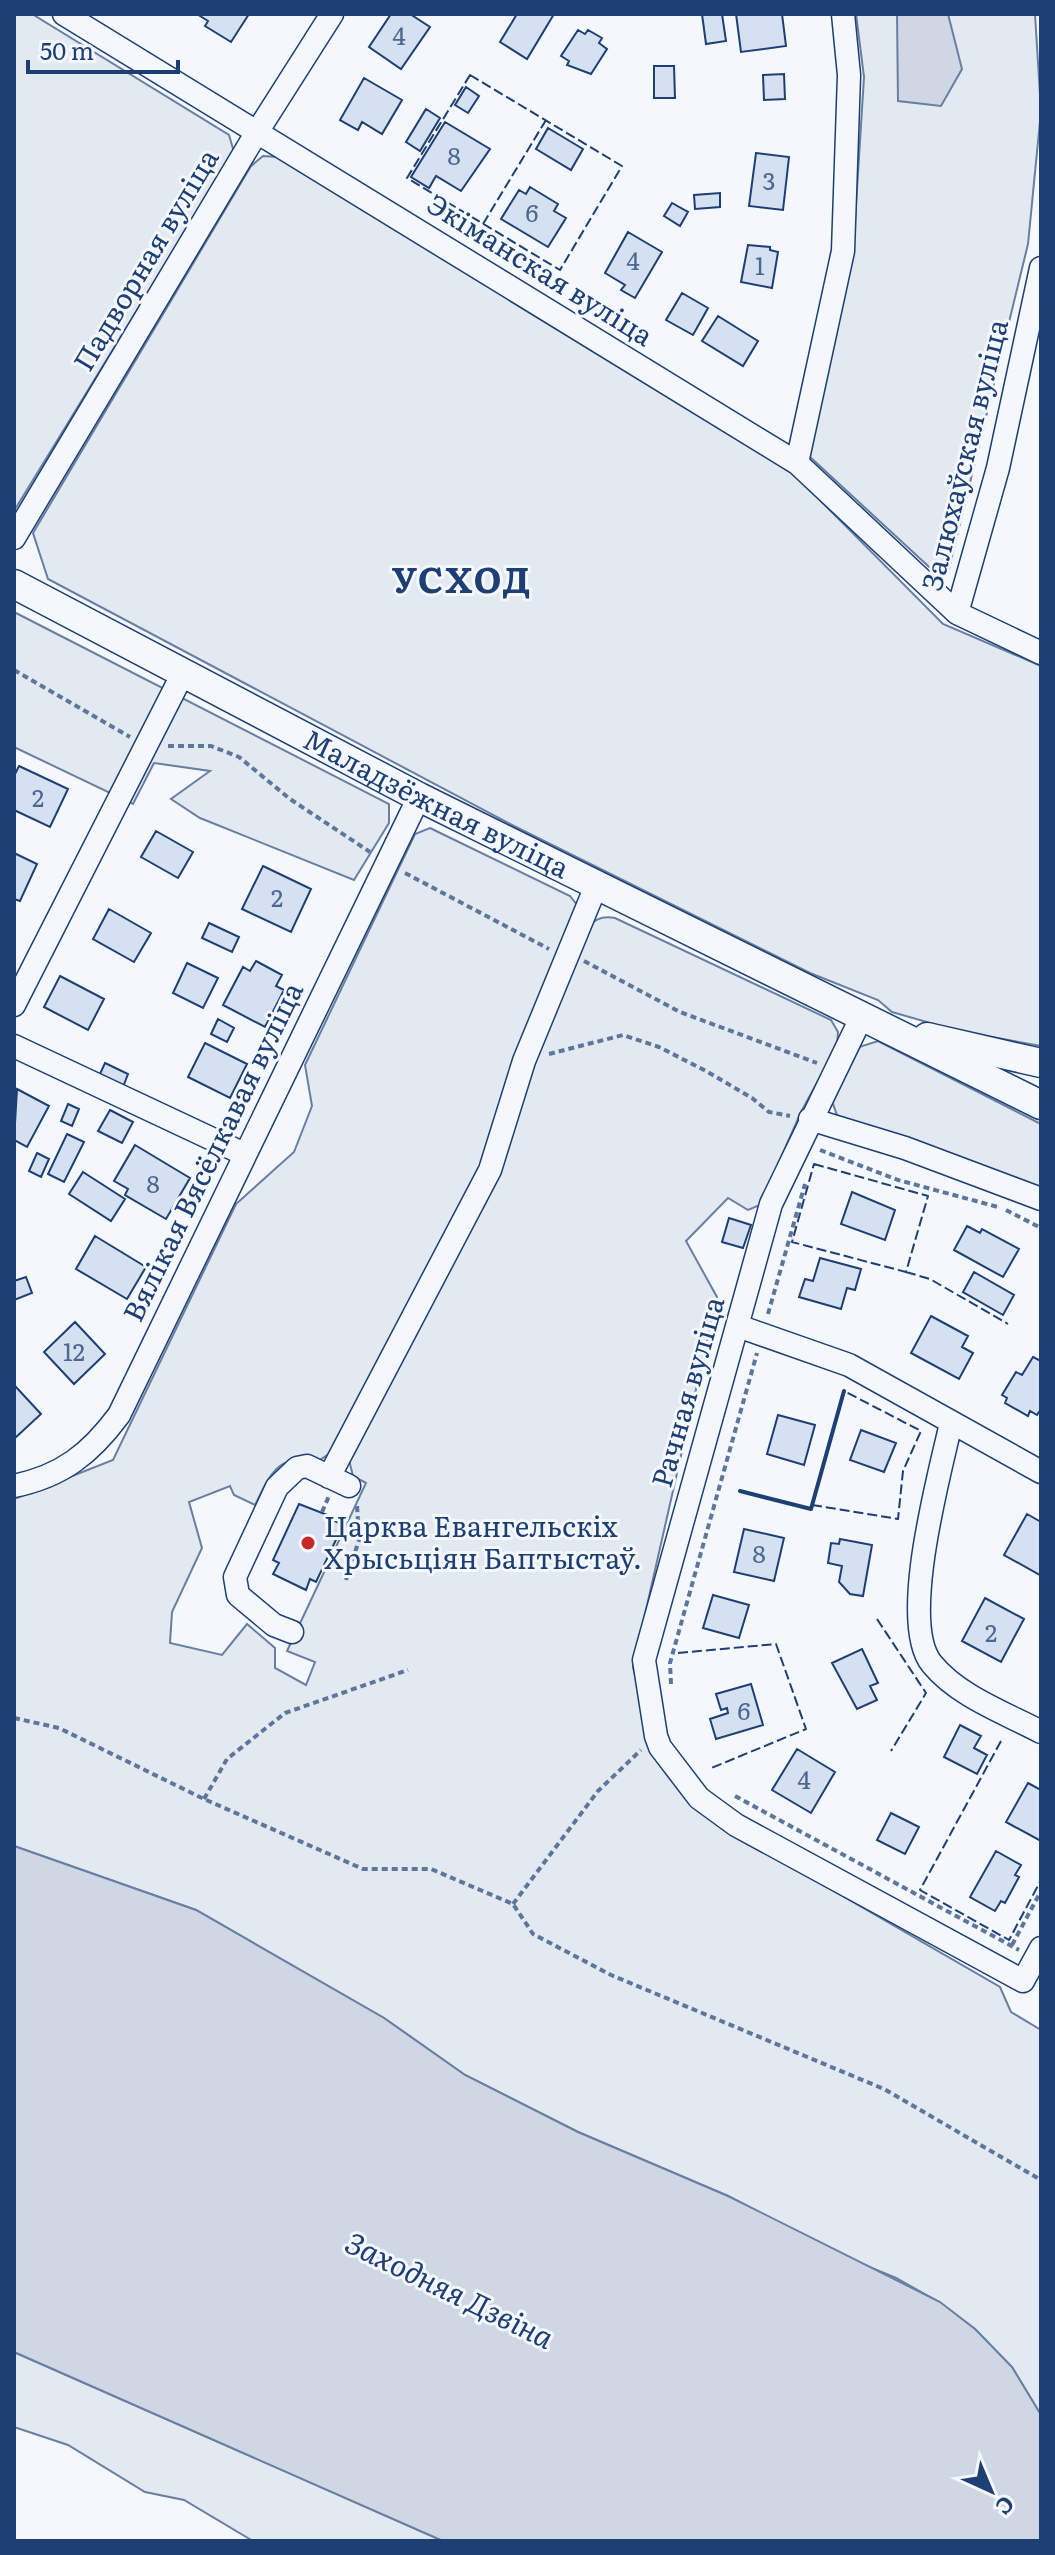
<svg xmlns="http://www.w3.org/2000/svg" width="1055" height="2555" font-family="Literata,serif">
<rect width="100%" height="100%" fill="#f4f7fb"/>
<path fill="#e3e9f0" stroke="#687fa3" stroke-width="2" d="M14,14H32L229,135L234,152L14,511Z
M856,14H1035L1041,111L1028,244L948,573L940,577L809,456L853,253L864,77Z
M263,156L278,157L792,472L943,624L1041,666V1046L958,1031L892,1012L878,1000L810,973L514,826L48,579L33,533L251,166Z
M14,612L389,804V823L354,880L200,818L171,799L210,771L154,763L133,804L14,747Z
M430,828L570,896L578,906L577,914L512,1081L484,1169L335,1450L315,1463C278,1452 270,1475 255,1505L234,1495L230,1486L189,1502L202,1548L172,1612L170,1643L222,1655L247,1624L275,1648V1668L306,1685L315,1662L287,1651L366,1483L353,1476L348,1456L496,1170L553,998L583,931C593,921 600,915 615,918L831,1020L838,1032L837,1046L801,1112L760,1205L748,1210L728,1198L686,1241L717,1297L633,1667L652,1746L695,1802L732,1832L1000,1987L1011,2012L1041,2030V2415L1012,2367L975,2329L939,2302L896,2278L838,2254L728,2196L578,2132L465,2075L384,2018L196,1910L14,1846V1499L113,1460L236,1204L294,1152L312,1106L305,1065L415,834Z
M878,1041L1041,1124V1188L910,1138L838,1118L832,1101L859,1047Z
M14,2352L443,2541H253L184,2500L145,2492L68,2445L14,2427Z"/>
<path fill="#cfd7e4" stroke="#687fa3" stroke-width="2" d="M897,14H948L962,69L941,106L898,101Z
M14,1846L196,1910L384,2018L465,2075L578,2132L728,2196L940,2302L975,2329L1012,2367L1041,2415V2541H443L14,2352Z"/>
<path fill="#d5e0f0" stroke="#1d3f73" stroke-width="2" d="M197,14H249L231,42L205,26L208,21Z
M391,14H410L430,27L401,69L369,47Z
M517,14H554L527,59L500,42Z
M702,14H722L726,41L706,44Z
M736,14H782L786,46L741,52Z
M578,30L585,34L588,30L602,38L599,43L607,49L591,74L567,65L569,61L561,56Z
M654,66H674L675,98H654Z
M784,74L785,99L764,100L763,75Z
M364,78L402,100L382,134L362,122L358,130L340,120Z
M466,87L479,96L468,113L455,105Z
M426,109L440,118L420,151L406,142Z
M445,122L490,149L461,191L436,176L429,188L411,177Z
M548,128L583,149L571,170L536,149Z
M756,153L789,157L783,210L749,206Z
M530,187L558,204L554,211L566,218L548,247L501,219L519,190L526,194Z
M720,193V207L695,209L694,195Z
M672,203L688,212L680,226L664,216Z
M628,232L662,252L635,298L621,290L625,285L605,273Z
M748,245L770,247V250L778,252L772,288L741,282Z
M682,293L708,308L693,335L666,320Z
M718,316L758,341L743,366L702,341Z
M19,766L68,789L50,827L14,810V776Z
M156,831L193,852L178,878L141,857Z
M14,853L37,864L20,901L14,899Z
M263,866L311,889L291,932L242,909Z
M109,909L151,933L134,962L93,939Z
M209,923L239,937L232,952L202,938Z
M256,961L282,975L276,986L284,990L265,1027L223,1005L243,967L250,971Z
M187,963L218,978L203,1008L173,993Z
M60,976L104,999L88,1030L44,1007Z
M218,1019L234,1028L227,1042L211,1034Z
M205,1043L247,1064L230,1098L188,1077Z
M105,1063L128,1074L123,1087L99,1076Z
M17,1089L49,1106L27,1147L14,1140Z
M68,1104L79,1109L72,1126L61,1121Z
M110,1110L133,1122L122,1143L98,1131Z
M67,1134L84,1142L64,1182L48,1174Z
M135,1145L190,1178L166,1219L125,1195L128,1189L114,1181Z
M37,1153L49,1159L41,1177L29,1171Z
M83,1172L125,1199L111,1221L69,1194Z
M852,1192L895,1210L885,1240L841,1224Z
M729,1218L751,1225L743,1248L722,1242Z
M967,1226L980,1233L982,1229L1019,1249L1003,1277L954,1250Z
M95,1236L146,1267L127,1299L76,1269Z
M820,1258L861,1269L855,1290L847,1288L841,1309L799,1297L805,1279L813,1281Z
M974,1272L1014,1295L1003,1315L963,1292Z
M26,1277L32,1293L14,1300V1281Z
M931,1316L968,1336L962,1347L973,1353L959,1379L911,1353Z
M75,1322L105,1354L74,1384L44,1352Z
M1033,1357L1041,1361V1409L1037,1415L1030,1411L1028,1416L1005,1403L1007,1398L1002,1395L1016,1372L1022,1375Z
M16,1387L41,1414L14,1439V1389Z
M778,1415L815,1425L804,1465L767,1454Z
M861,1430L896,1443L884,1472L850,1460Z
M299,1504L330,1516L329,1518L343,1525L316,1582L310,1579L306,1590L273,1574L279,1563L273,1560Z
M1027,1514L1041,1522L1040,1575L1004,1555Z
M744,1529L784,1538L774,1581L734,1572Z
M840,1539L872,1545L863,1596L850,1594L839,1582L842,1566L828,1563L831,1543L839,1544Z
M713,1595L749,1605L739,1638L703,1628Z
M985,1598L1024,1619L1001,1662L962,1641Z
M862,1649L878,1683L870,1686L877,1700L857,1709L832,1663Z
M751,1684L763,1725L716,1739L710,1719L728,1713L727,1708L721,1710L716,1694Z
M960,1725L981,1736L974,1748L987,1755L977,1774L944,1757Z
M797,1749L835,1772L811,1813L772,1790Z
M1028,1783L1041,1790V1841L1006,1822Z
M891,1813L919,1827L905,1854L877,1840Z
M996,1851L1021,1865L1015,1875L1019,1877L1005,1903L1001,1901L995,1911L970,1897Z"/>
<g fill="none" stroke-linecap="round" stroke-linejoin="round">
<g stroke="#1d3f73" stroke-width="25">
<path id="minor" d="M64,14L797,463L957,613
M1041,268L998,468L957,613L1041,653
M797,463L843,251L849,75L843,14
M14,538L257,132L332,14
M14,1005L182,675
M862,1016L771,1204L644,1660L656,1736L660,1747L699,1798L736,1825L1023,1981L1041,1948
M14,1046L244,1154
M810,1119L905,1148L1041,1199
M738,1326L849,1365L1041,1472
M951,1423C940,1473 898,1623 932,1664C958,1696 1005,1713 1041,1732
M329,1477L490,1170L524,1061L596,886
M14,1486C62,1476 90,1454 119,1415L419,797
M292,1632L274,1625L238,1595L235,1577L277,1487L297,1468L307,1466L349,1486"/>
</g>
<g stroke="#1d3f73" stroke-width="31">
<g id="major">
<path id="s1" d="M14,584L419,797L1041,1105"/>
<path d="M927,1037L1041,1063"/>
</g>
</g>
<path stroke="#5e769c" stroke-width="4" stroke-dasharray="6 4" stroke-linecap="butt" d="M14,670L130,737
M168,746H211L239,757L290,799L370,852
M405,873L549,949
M584,961L680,1012L817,1063
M549,1054L623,1035L659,1047L706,1071L752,1098L769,1112L790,1116
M820,1150L898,1180L998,1207
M1006,1210L1041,1228
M768,1314L805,1184
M322,1512L329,1496
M346,1580L359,1540L357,1505
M671,1684L670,1663L757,1353
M14,1718L59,1728L204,1799L363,1869H431L513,1904L533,1934L611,1975L884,2089L1041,2180
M735,1796L1019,1950
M204,1799L227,1759L285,1713L408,1670
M513,1904L598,1791L641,1750
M1012,1945L1041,1891"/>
<use href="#minor" stroke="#f4f7fb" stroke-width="22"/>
<use href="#major" stroke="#f4f7fb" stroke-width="28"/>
<path stroke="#1d3f73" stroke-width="2" stroke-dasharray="10 4" stroke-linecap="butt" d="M470,75L622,166L560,270L407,178Z
M483,224L546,120
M814,1164L928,1196L906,1272L792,1242Z
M906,1272L930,1279L1008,1324
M812,1505L898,1519L903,1471L921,1431L844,1391
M877,1619L926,1693L891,1751
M678,1653L776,1644L806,1729L709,1769
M1001,1741L920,1890L1009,1940L1041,1880"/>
<path stroke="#1d3f73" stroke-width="4" d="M740,1491L811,1509L844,1391"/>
</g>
<circle fill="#c62828" stroke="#f4f7fb" stroke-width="3" cx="308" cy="1543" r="8"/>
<g text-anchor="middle" stroke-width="6" stroke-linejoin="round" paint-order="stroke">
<g font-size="24" fill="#4b6792">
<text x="399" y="45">4</text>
<text x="454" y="165">8</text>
<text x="769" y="190">3</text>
<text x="532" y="222">6</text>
<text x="633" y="270">4</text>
<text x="760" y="275">1</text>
<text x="38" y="807">2</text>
<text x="277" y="907">2</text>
<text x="153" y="1193">8</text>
<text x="74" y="1361">12</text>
<text x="759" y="1563">8</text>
<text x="991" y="1642">2</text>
<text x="744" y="1720">6</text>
<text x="804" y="1789">4</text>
</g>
<g font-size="28" fill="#1d3f73" stroke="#f4f7fb">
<text transform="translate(146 260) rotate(-59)" y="10">Падворная вуліца</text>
<text transform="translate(540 270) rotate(32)" y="10">Экіманская вуліца</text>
<text transform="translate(965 455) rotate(-76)" y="10">Залюхаўская вуліца</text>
<text dy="10" stroke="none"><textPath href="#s1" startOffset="476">Маладзёжная вуліца</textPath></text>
<text transform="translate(213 1152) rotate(-64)" y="10">Вялікая Вясёлкавая вуліца</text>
<text transform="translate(688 1392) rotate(-74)" y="10">Рачная вуліца</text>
</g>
<g font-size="28" fill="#1d3f73" stroke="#f4f7fb" text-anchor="start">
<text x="324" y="1537">Царква Евангельскіх<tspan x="324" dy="32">Хрысьціян Баптыстаў.</tspan></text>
</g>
<g font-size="30" font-style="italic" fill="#1d3f73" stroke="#f4f7fb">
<text transform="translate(449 2291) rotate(26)" y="10">Заходняя Дзвіна</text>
</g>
<g font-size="36" font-weight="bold" letter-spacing="2" fill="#1d3f73" stroke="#f4f7fb">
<text x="462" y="593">УСХОД</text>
</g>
</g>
<rect width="1055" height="2555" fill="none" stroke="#1d3f73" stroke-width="32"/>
<g transform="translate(991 2491) rotate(136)" stroke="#f4f7fb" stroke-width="6" paint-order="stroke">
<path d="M0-6L14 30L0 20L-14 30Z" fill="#1d3f73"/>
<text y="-12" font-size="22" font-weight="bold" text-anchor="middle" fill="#1d3f73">С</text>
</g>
<path d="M28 60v12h150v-12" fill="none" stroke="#1d3f73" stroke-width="4"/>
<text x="40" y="60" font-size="24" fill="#1d3f73" stroke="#f4f7fb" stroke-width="6" paint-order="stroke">50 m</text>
</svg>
